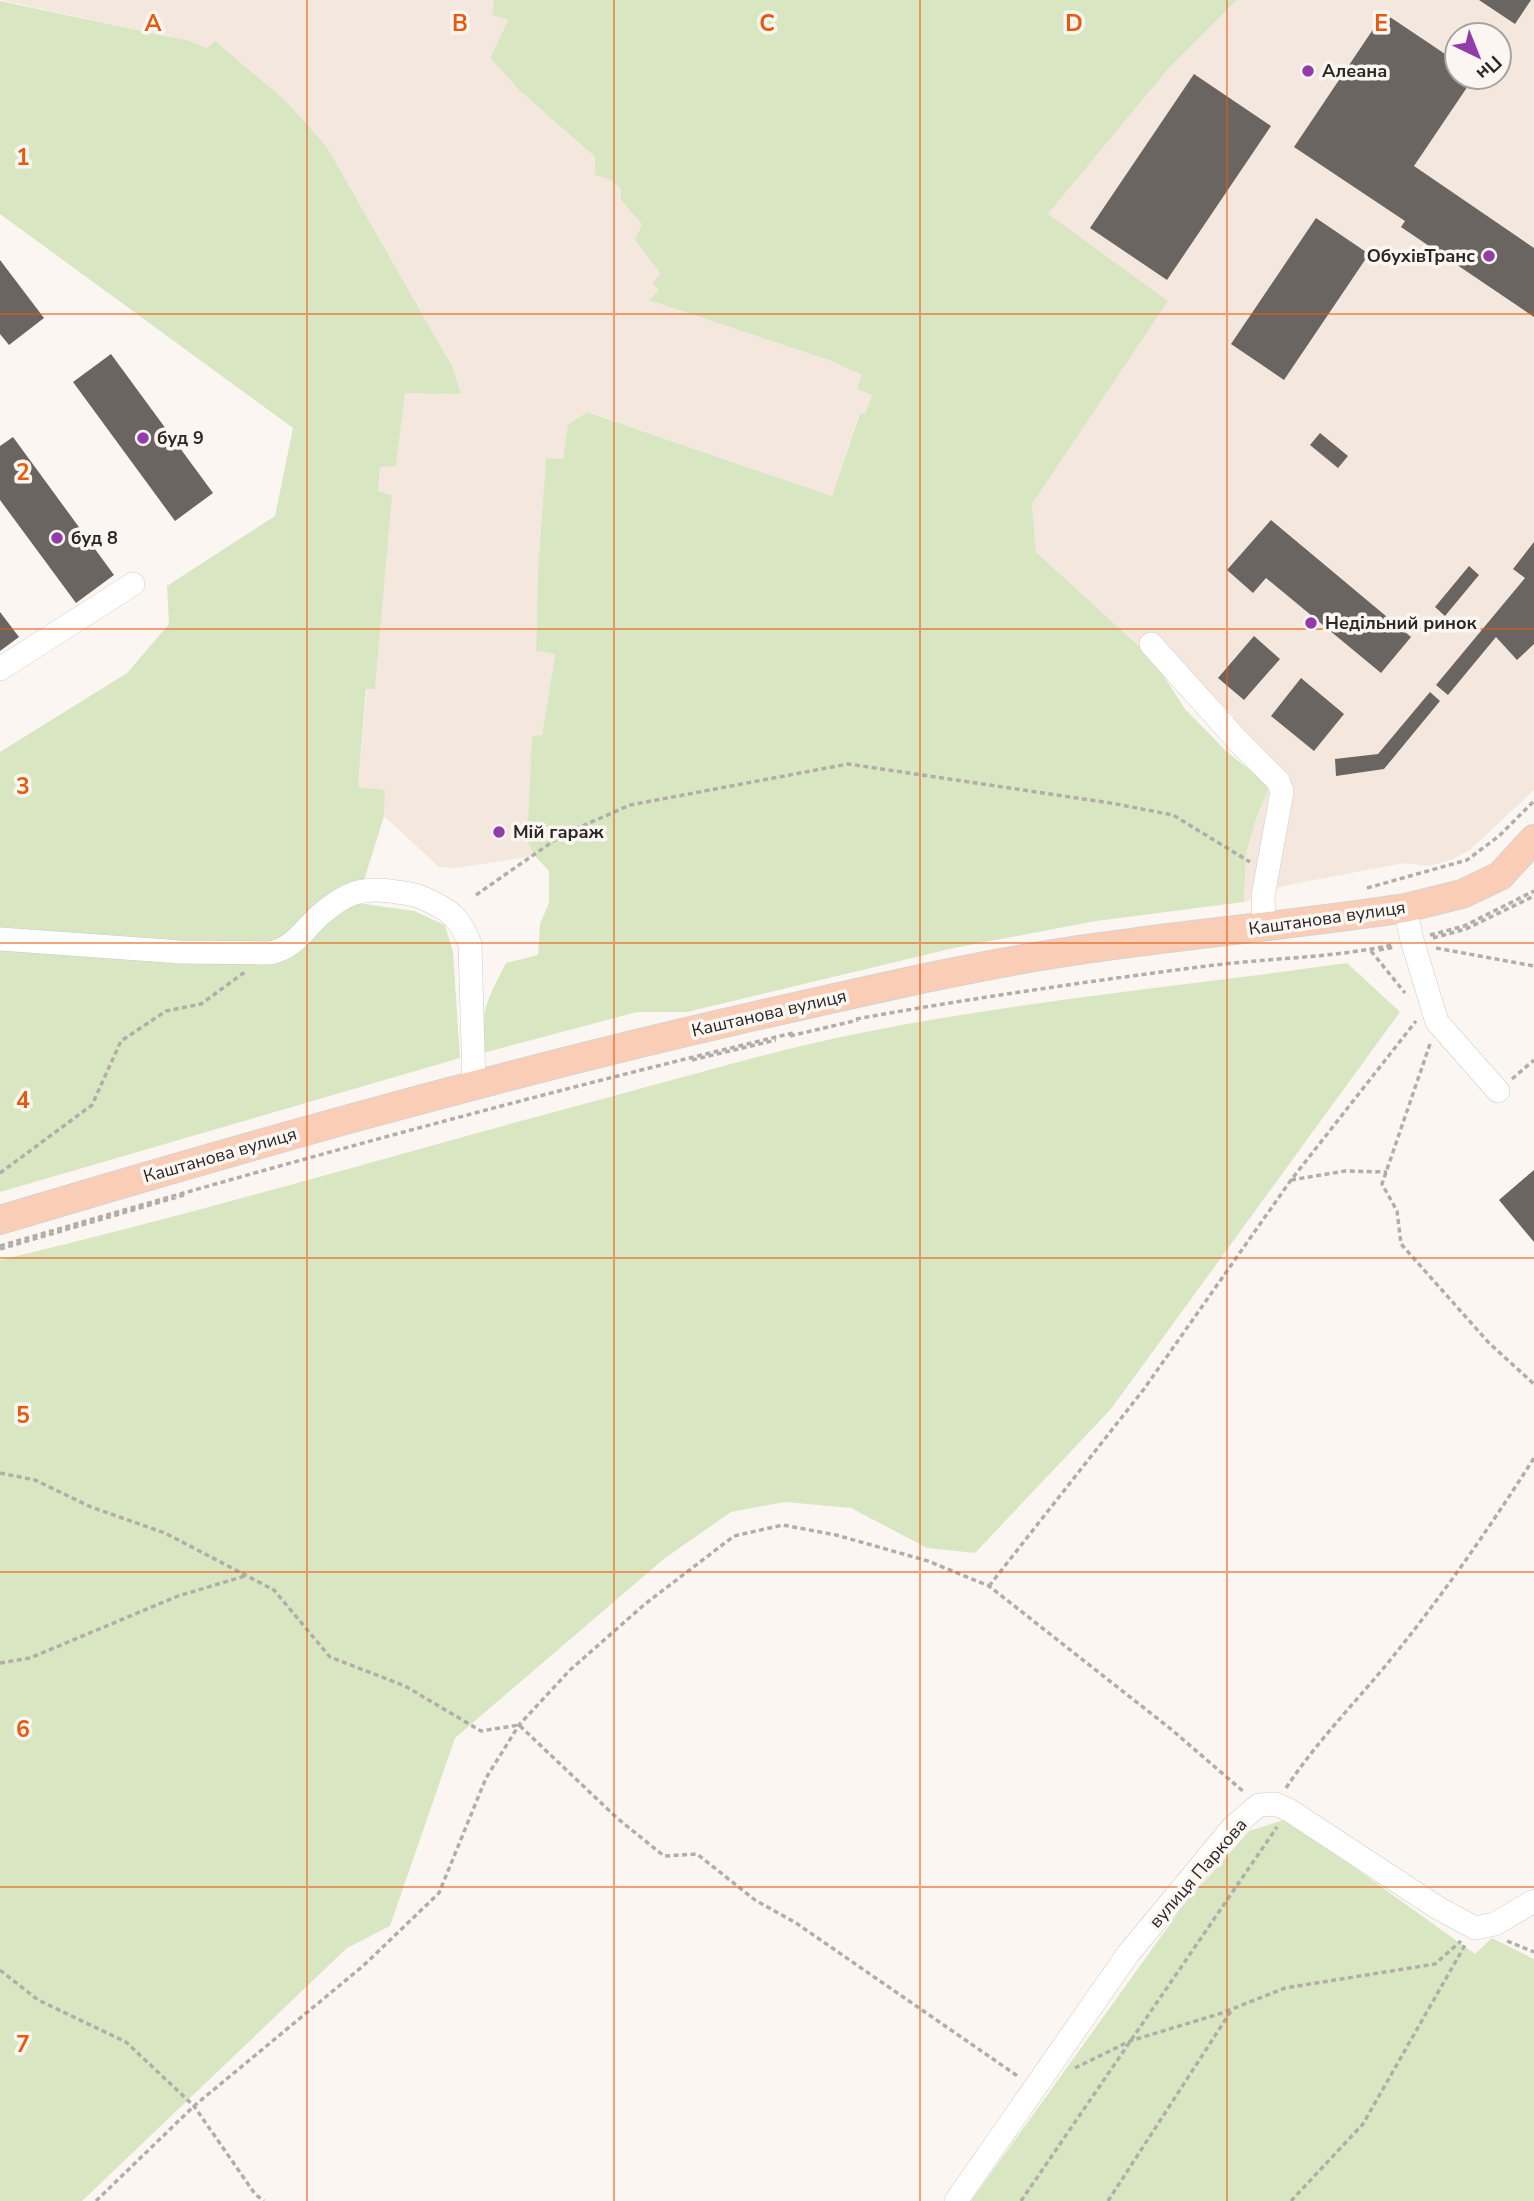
<svg xmlns="http://www.w3.org/2000/svg" width="1534" height="2201" font-family="'Nunito Sans',sans-serif">
<rect width="100%" height="100%" fill="#fbf6f1"/>
<path fill="#f4e8de" fill-rule="evenodd" d="M0,0H494L492,15L508,20L490,58L521,92L595,157V175L614,181L621,190L642,224L636,240L662,274L659,290L650,299L829,360L862,375L872,395L865,415L859,414L832,496L588,412L563,459L546,458L538,570L536,651L555,653L542,736L532,737L527,841L535,856L456,868L439,867L384,816L385,790L358,787L367,689H375L391,495L378,492L380,466L396,465L405,393H460L453,368L327,147L287,102L207,48L190,41Z
M1237,0H1534V790L1470,850L1451,860L1430,866L1404,863L1304,882L1275,888L1272,893L1244,902L1246,854L1257,816L1270,786L1234,725L1233,716L1165,646L1152,658L1036,552L1032,504L1069,448L1048,214L1169,68ZM1457,35H1499V77H1457Z"/>
<path fill="#d8e7c2" d="M494,0H1237L1169,68L1048,214L1168,301L1032,504L1036,552L1152,658L1185,709L1226,751L1270,786L1257,816L1246,854L1244,902L1096,921L954,948L687,1012H637L479,1054C485,1039 481,1035 483,1021C485,1001 497,981 506,963L538,955L540,924L549,903V871L535,856L527,841L532,736L542,735L555,654L536,651L538,570L546,458L563,459L568,425L587,412L832,496L860,413L865,414L872,395L857,389L862,375L829,360L649,300L659,290L652,283L661,274L635,240L642,224L621,200V190L613,181L595,175V157L521,92L490,58L508,20L492,15Z
M0,1L190,41L207,48L215,41L287,102L327,147L453,368L461,394L405,393L396,466L380,467L378,491L392,495L375,689H366L358,787L385,790L384,816L357,903L414,911L445,925L453,952L460,1058L0,1192V752L127,673L169,624L167,586L275,516L293,428L0,214Z
M1347,963L1400,1012L1111,1409L975,1553L927,1548L851,1508L784,1502L731,1512L665,1558L455,1738L390,1926L347,1948L82,2201H0V1260C207,1211 411,1150 617,1095C699,1073 782,1048 866,1032C1025,1000 1187,986 1347,963Z
M1287,1819L1475,1954L1492,1938L1534,1959V2201H971L1183,1906L1249,1831Z"/>
<path fill="#6a6561" d="M1479,0H1531L1515,24Z
M1384,13L1457,62V77H1474L1414,166L1534,248V317L1401,227L1405,221L1294,147Z
M1194,74L1271,126L1167,280L1090,228Z
M1316,218L1369,254L1284,380L1231,344Z
M0,260L44,318L9,345L0,334Z
M111,354L213,493L175,521L73,382Z
M1320,433L1348,456L1338,468L1310,445Z
M13,437L114,575L76,603L0,500V446Z
M1271,520L1411,637L1381,673L1266,578L1253,593L1227,570Z
M1534,542V644L1517,660L1496,637L1448,695L1436,685L1525,578L1513,569Z
M1469,566L1479,575L1445,616L1435,607Z
M0,612L19,637L0,651Z
M1254,636L1280,659L1244,700L1218,678Z
M1301,678L1344,714L1314,751L1271,716Z
M1430,692L1440,701L1384,769L1336,776L1335,759L1378,754Z
M1534,1170V1242L1499,1200Z"/>
<g fill="none" stroke-linecap="round" stroke-linejoin="round">
<g stroke="#d0cbc6" stroke-width="24">
<path id="minor" d="M1151,644L1238,741L1278,781L1282,792L1263,896L1264,928
M0,669L133,584
M1405,908L1412,940L1437,1022L1498,1091
M0,939L181,952L269,953C293,949 302,932 319,916C345,893 362,886 397,892C406,893 414,894 423,898C450,910 459,916 470,944L474,1084
M956,2201L1128,1954L1233,1827L1259,1805L1275,1804L1289,1810L1438,1908L1475,1928L1495,1924L1534,1901"/>
</g>
<g stroke="#d4d4d4" stroke-width="30">
<path id="major" d="M0,1220C250,1145 501,1074 755,1016C854,994 953,970 1053,954C1170,935 1288,926 1405,908L1462,894L1500,876L1534,839"/>
</g>
<path stroke="#b1aeaa" stroke-width="3.5" stroke-dasharray="5 3.5" stroke-linecap="butt" d="M1367,888L1467,860L1499,836L1534,801
M476,895L562,835L630,805L848,764L1111,803L1173,815L1250,862
M1430,935L1464,926L1534,891
M1433,938L1466,929L1534,896
M1436,948L1534,966
M1379,950L1395,947
M1371,951L1405,993
M856,1019C973,998 1090,981 1207,966C1268,958 1332,958 1392,945
M790,1036L858,1020
M1430,1044L1382,1184L1397,1211L1401,1244L1489,1343L1534,1384
M692,1060L776,1040
M1512,1079L1534,1060
M0,1173L92,1105L121,1041L166,1011L201,1004L245,972
M1291,1180L1345,1171L1387,1172
M0,1246C263,1169 527,1096 793,1033
M0,1249L184,1195
M0,1473L35,1480L91,1507L165,1533L274,1590L330,1657L405,1686L481,1731L519,1725L617,1818L664,1856L697,1854L755,1900L796,1923L1019,2077
M989,1586L1144,1389L1291,1180L1416,1021
M0,1663L30,1658L178,1596L245,1576
M1286,1788C1317,1741 1356,1702 1391,1659C1443,1595 1490,1527 1534,1458
M1507,1941L1534,1952
M0,1970L38,2000L126,2042L194,2106L255,2194L264,2201
M1075,2068L1130,2041L1222,2013L1285,1988L1435,1964L1461,1941
M96,2201L194,2106L363,1966L439,1893L486,1778L519,1725L570,1670L645,1604L734,1536L783,1525L836,1535L928,1561L989,1586L1172,1730L1244,1792
M1021,2201L1277,1827
M1108,2201L1231,2011
M1291,2201L1363,2124L1465,1945"/>
<use href="#minor" stroke="#fff" stroke-width="23"/>
<use href="#major" stroke="#f9cdb6" stroke-width="28"/>
</g>
<path fill="none" stroke="#e8590c" stroke-width="2" stroke-opacity="0.55" d="M307,0V2201M614,0V2201M920,0V2201M1227,0V2201M0,314H1534M0,629H1534M0,943H1534M0,1258H1534M0,1572H1534M0,1887H1534"/>
<g fill="#933ca9" stroke="#fbf6f1" stroke-width="2.5">
<circle cx="1308" cy="71" r="7"/>
<circle cx="1489" cy="256" r="7"/>
<circle cx="143" cy="438" r="7"/>
<circle cx="57" cy="538" r="7"/>
<circle cx="1311" cy="623" r="7"/>
<circle cx="499" cy="832" r="7"/>
</g>
<g text-anchor="middle" stroke-width="7" stroke-linejoin="round" paint-order="stroke">
<g font-size="18" font-weight="bold" fill="#2a2827" stroke="#fbf6f1" text-anchor="start">
<text x="1322" y="77">Алеана</text>
<text x="1475" y="262" text-anchor="end">ОбухівТранс</text>
<text x="157" y="444">буд 9</text>
<text x="71" y="544">буд 8</text>
<text x="1325" y="629">Недільний ринок</text>
<text x="513" y="838">Мій гараж</text>
</g>
<g font-size="18" fill="#2a2827" stroke="#fbf6f1">
<text transform="translate(1327 918) rotate(-8)" y="6">Каштанова вулиця</text>
<text transform="translate(769 1013) rotate(-13)" y="6">Каштанова вулиця</text>
<text transform="translate(220 1155) rotate(-16)" y="6">Каштанова вулиця</text>
<text transform="translate(1198 1873) rotate(-49)" y="6">вулиця Паркова</text>
</g>
</g>
<g font-size="23" text-anchor="middle" font-weight="bold" fill="#e8590c" stroke="#fbf6f1" stroke-width="7" stroke-linejoin="round" paint-order="stroke">
<text x="153" y="31">A</text>
<text x="460" y="31">B</text>
<text x="767" y="31">C</text>
<text x="1074" y="31">D</text>
<text x="1381" y="31">E</text>
<text x="23" y="165">1</text>
<text x="23" y="480">2</text>
<text x="23" y="794">3</text>
<text x="23" y="1108">4</text>
<text x="23" y="1423">5</text>
<text x="23" y="1737">6</text>
<text x="23" y="2052">7</text>
</g>
<g transform="translate(1478 56) rotate(137)"><circle r="33" fill="#fbf6f1" stroke="#a7a4a0" stroke-width="2"/>
<path d="M0-5L12 26L0 18L-12 26Z" fill="#933ca9"/>
<text y="-10" font-size="19" font-weight="bold" text-anchor="middle" fill="#2a2827">Пн</text>
</g>
</svg>
